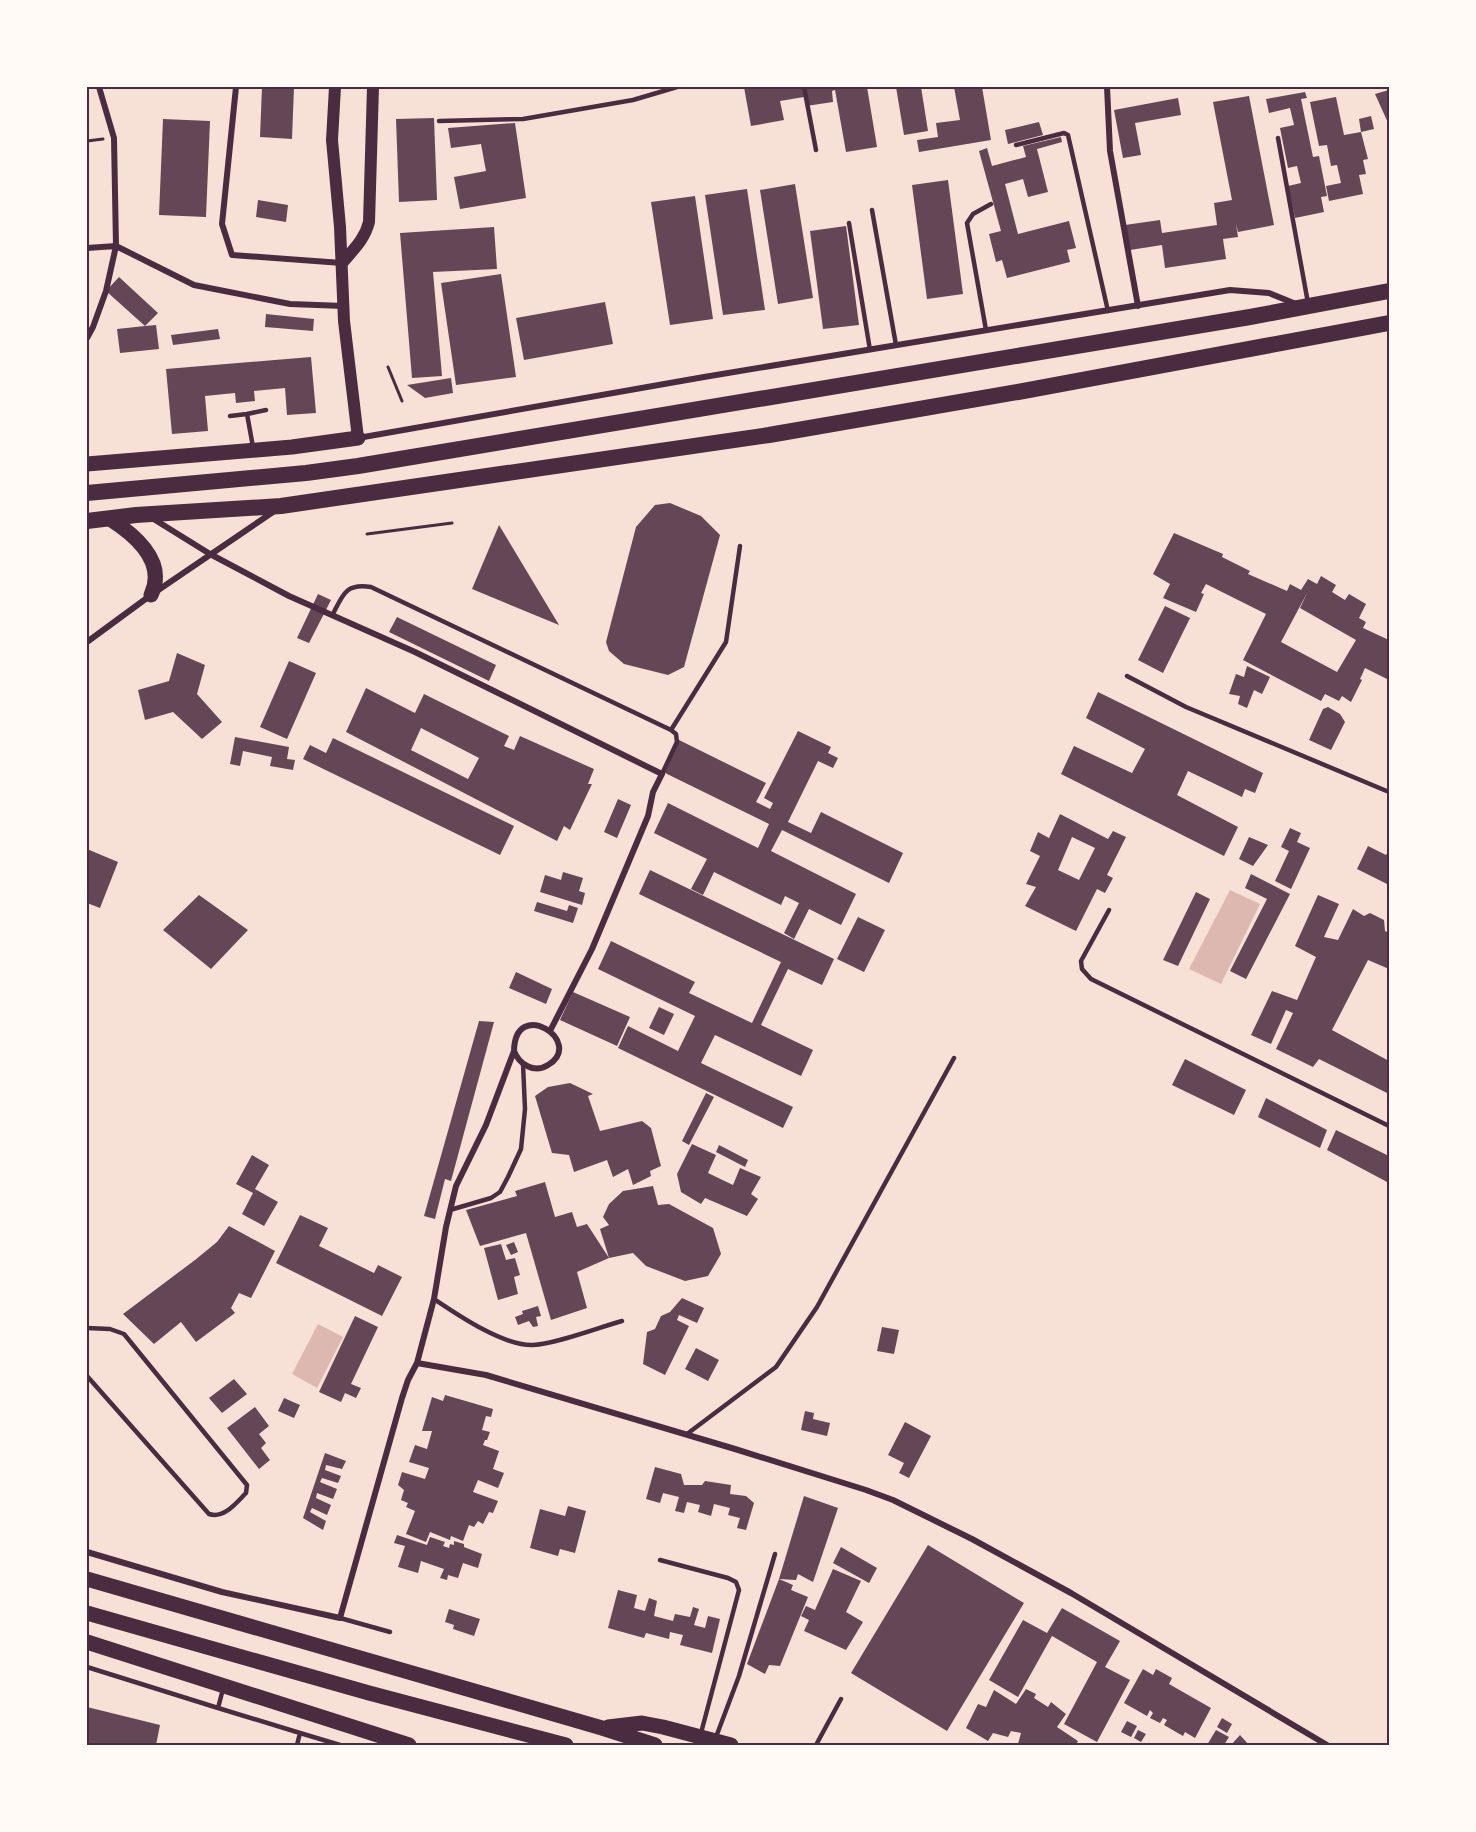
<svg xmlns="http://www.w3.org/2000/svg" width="1476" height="1832" font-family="Montserrat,sans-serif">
<rect width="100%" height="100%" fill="#f7e1d7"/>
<path fill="#dcb8b0" d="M1230,890L1260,904L1221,984L1189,969Z
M318,1324L343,1337L317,1388L292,1374Z"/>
<path fill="#644757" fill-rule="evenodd" d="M262,87H294L292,139L260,137Z
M744,87H867L877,147L846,152L835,90L832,91L833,102L806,106L804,97L780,101L784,120L751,126Z
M896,87H921L928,131L904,135Z
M954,87H982L991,140L919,152L917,140L938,137L936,123L960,120Z
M1389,90V125L1375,94Z
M1305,92L1307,98L1301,99L1313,157L1319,156L1327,196L1321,197L1324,212L1295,218L1288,186L1301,183L1297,166L1288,168L1280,128L1294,125L1290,108L1269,113L1266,99Z
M1249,96L1274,225L1238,232L1236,224L1238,237L1223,239L1226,259L1165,268L1162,245L1130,250L1125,225L1160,220L1162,233L1217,225L1214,203L1232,200L1213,102Z
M1336,97L1344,135L1361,132L1368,159L1363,160L1366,174L1359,175L1363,194L1329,201L1326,186L1341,183L1337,165L1331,166L1327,145L1319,146L1310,102Z
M1178,98L1181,115L1135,123L1141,155L1123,158L1114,110Z
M1371,116L1374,129L1361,132L1359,119Z
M434,118L437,200L399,202L396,119Z
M163,119L210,121L206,217L159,215Z
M1039,122L1043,135L1008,144L1005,130Z
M515,123L526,198L460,209L454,177L486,171L481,144L451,148L448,128Z
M1061,137L1062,142L1037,149L1048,192L1028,197L1023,179L1005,184L1018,234L1069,221L1076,248L1067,250L1070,262L1007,278L1002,260L996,262L989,234L1001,231L979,151L987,148L992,166L1026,157L1023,146Z
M948,180L963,294L927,299L912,185Z
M795,184L813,298L778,304L760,190Z
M747,189L765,310L723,315L705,195Z
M695,196L713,319L670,325L651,202Z
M258,200L288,205L286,222L256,217Z
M846,226L859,325L823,329L810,231Z
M494,227L497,269L433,272L442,376L412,378L400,233Z
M501,274L516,377L456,385L441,283Z
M119,277L158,313L145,326L156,325L159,349L120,353L117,329L145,326L106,291Z
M605,302L613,344L524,360L516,318Z
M266,314L314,319L313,331L265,327Z
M218,329L220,339L173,345L171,335Z
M311,357L316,413L287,415L285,388L254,391L255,401L236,403L235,393L205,396L208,431L172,434L166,369Z
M451,378L453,393L425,398L407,385Z
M670,503L701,516L720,535L684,667L668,675L624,664L609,651L606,642L636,527L655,505Z
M499,525L559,625L472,589Z
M1174,533L1223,554L1222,557L1250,571L1248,574L1287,591L1290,584L1301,590L1308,579L1317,584L1321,576L1336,585L1332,592L1345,600L1349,594L1366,604L1359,618L1366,622L1363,628L1389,640V680L1365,668L1360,679L1362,680L1351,702L1342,696L1339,701L1325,694L1321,701L1243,660L1266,614L1206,584L1201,593L1204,594L1196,612L1163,598L1170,584L1153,574ZM1307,593L1300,608L1356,640L1337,672L1281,642Z
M318,594L331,600L309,643L297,638Z
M1165,606L1190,618L1163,673L1138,660Z
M397,617L496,665L489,681L389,632Z
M177,653L205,665L197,694L222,722L202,739L173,712L145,720L138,690L169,681Z
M289,661L316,673L287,739L260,727Z
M1247,666L1270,677L1262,694L1254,690L1247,708L1238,704L1240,696L1229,694L1236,674L1244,677Z
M366,688L415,713L424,694L509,736L504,746L514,750L520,736L594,769L588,784H592L570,830L564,826L557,841L346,732ZM421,728L479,758L468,779L411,750Z
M1098,692L1263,773L1255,793L1245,789L1242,797L1188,771L1177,795L1238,827L1224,856L1061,774L1074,746L1132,773L1145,749L1086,718Z
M1328,707L1340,714L1345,722L1331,750L1309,740L1323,709Z
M798,731L831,747L828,753L838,758L833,768L818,761L788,822L811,833L821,812L903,853L889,883L782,830L771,851L856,894L841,925L809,909L794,939L784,933L799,903L785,896L781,905L714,872L703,895L691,889L707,859L654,833L668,803L758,848L769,824L663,772L679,740L766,783L756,802L770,809L773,803L764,798Z
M235,737L289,747L287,759L295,760L293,770L270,766L272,757L243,751L240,766L230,764Z
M333,738L514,826L500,855L303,759L310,745L326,753Z
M618,799L631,805L617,838L604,832Z
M1060,814L1108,839L1113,831L1126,837L1107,875L1113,878L1105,893L1097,889L1076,931L1025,906L1036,887L1026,884L1040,856L1030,851L1038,832L1049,838ZM1072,837L1095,848L1079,880L1058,870Z
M1290,828L1301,833L1297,842L1310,848L1291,889L1275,881L1289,851L1281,847Z
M1249,837L1268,845L1253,866L1239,859Z
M1368,846L1386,855L1389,850V885L1357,869Z
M87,849L118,862L100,908L87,903Z
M650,870L834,959L822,985L788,969L761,1025L813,1050L801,1076L715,1035L701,1063L793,1107L783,1128L618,1048L628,1026L678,1051L695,1016L598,969L611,941L695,982L689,993L752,1023L781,962L639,894Z
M563,872L583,878L579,891L585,893L582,905L540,892L545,875L561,880Z
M1251,874L1290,894L1246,979L1230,971L1267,899L1245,888Z
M1196,892L1210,899L1178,966L1163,960Z
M199,895L248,930L211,969L163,930Z
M1318,895L1339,904L1324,937L1338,940L1353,909L1364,916L1370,913L1384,920L1385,931L1389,933V969L1368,960L1332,1030L1389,1061V1094L1319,1059L1313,1067L1276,1049L1293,1013L1286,1010L1271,1044L1251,1035L1272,991L1297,1000L1316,957L1295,946Z
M537,902L567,911L569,905L578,908L573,923L534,911Z
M858,917L885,930L864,972L837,959Z
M516,972L552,989L546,1004L509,988Z
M573,992L630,1017L617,1046L560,1020Z
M659,1007L674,1014L664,1035L649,1028Z
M479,1021L494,1022L451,1181L445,1179L435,1219L424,1216Z
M1185,1059L1246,1090L1234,1115L1172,1085Z
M570,1083L593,1094L588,1096L600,1131L642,1121L651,1128L661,1166L650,1171L651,1176L633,1185L628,1169L613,1177L607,1160L574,1172L569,1155L552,1153L535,1096L548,1087Z
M706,1093L714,1097L689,1145L682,1141Z
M1266,1098L1327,1130L1320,1148L1258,1117Z
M1336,1130L1389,1156V1183L1327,1150Z
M692,1144L716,1155L708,1173L733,1185L740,1168L761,1177L751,1194L758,1199L747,1216L705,1198L701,1204L681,1192L677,1174Z
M719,1145L748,1160L745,1167L716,1152Z
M252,1155L269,1165L255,1189L278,1202L264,1226L242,1214L253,1193L236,1184Z
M545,1182L555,1217L572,1212L577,1227L587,1224L609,1258L600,1229L609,1225L603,1217L609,1204L623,1191L653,1186L658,1205L669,1204L713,1228L721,1254L708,1276L685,1281L646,1266L633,1253L609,1258L577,1272L587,1308L551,1320L526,1233L480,1246L466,1210L517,1196L515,1191Z
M300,1215L328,1228L319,1246L374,1273L378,1265L402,1277L382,1316L276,1263Z
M229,1226L275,1251L251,1298L239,1293L231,1308L235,1313L196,1342L181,1322L154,1344L123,1314L195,1260L217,1242Z
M514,1242L518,1252L511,1255L506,1245Z
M501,1244L506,1260L515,1258L520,1275L514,1277L518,1294L498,1300L484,1248Z
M682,1298L704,1308L697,1323L679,1315L677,1320L689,1326L665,1375L643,1364L647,1332L655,1329L661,1316L670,1312Z
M538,1306L541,1316L536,1317L538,1326L533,1327L529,1321L518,1325L515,1317L523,1314L522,1311Z
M355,1316L378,1327L351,1384L361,1388L356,1398L345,1393L341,1402L319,1392Z
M882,1327L899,1330L894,1354L877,1351Z
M696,1348L719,1360L708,1381L685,1369Z
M234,1379L247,1394L222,1413L209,1398Z
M445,1395L493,1409L491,1417L486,1416L482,1430L490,1432L487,1440H485L483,1445L499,1451L493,1469L504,1473L498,1488L478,1480L473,1492L498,1501L493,1513L489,1512L483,1524L478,1521L474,1527L469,1525L463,1541L451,1536L450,1540L430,1532L426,1542L406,1534L415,1511L406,1507L408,1503L401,1500L404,1490L398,1485L402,1472L425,1479L429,1468L409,1462L415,1445L427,1449L432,1431H422L432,1397L443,1401Z
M284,1398L300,1405L294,1418L278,1411Z
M255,1407L269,1426L259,1434L266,1443L261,1448L270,1460L259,1469L227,1428Z
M805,1411L814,1413L813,1419L830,1423L827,1436L801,1430Z
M905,1422L931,1436L909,1478L899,1473L904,1463L888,1455Z
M325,1453L346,1461L342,1469L326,1465L325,1470L341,1476L338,1483L322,1478L320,1482L337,1489L333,1499L317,1493L316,1498L331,1505L327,1515L312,1508L310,1512L326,1521L323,1530L303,1518Z
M655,1467L681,1474L684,1485H702L705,1481L731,1485L730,1494L746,1496L754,1503L746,1530L737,1528L740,1518L728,1515L730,1508L714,1504L711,1516L698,1512L700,1505L687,1502L684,1513L675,1511L679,1497L663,1493L660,1503L646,1499Z
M804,1496L838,1508L813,1582L798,1574L796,1580L779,1579L793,1585L791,1590L808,1597L780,1666L769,1665L765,1674L747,1664L779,1579Z
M568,1506L586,1511L575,1553L560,1549L558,1556L530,1548L540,1509L565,1516Z
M397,1535L427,1545L430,1537L445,1542L443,1546L449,1548L450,1544L454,1545V1541L464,1544V1547L482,1554L478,1568L463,1563L458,1578L448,1575L447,1580L440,1578L444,1569L421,1561L418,1573L398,1567L405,1546L394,1543Z
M928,1545L1024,1603L947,1731L851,1673Z
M841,1547L877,1568L869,1583L833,1563Z
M833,1569L861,1581L846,1612L863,1622L846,1650L804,1631L809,1620L801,1616L806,1606L815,1610Z
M618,1590L637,1595L634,1608L645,1611L649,1598L657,1601L654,1616L673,1621L675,1614L690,1617L693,1607L699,1609L694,1625L705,1628L708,1616L720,1619L712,1653L680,1645L683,1635L670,1632L669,1639L646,1633L644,1638L608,1628Z
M1062,1608L1120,1641L1105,1667L1130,1680L1097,1742L1064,1724L1097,1662L1052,1636L1018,1697L989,1680L1023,1620L1047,1633Z
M449,1609L480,1619L474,1636L453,1629L454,1625L445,1622Z
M1143,1669L1153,1675L1156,1669L1172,1678L1169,1684L1211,1708L1195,1738L1185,1732L1183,1736L1164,1725L1167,1720L1163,1718L1160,1723L1150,1718L1153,1713L1150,1710L1147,1716L1124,1703Z
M1026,1689L1036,1694L1034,1698L1048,1707L1051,1702L1066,1714L1057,1727L1078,1741L1076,1745H1020L1018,1744L1021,1733L1011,1731L1008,1737L993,1733L988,1741L966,1728L978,1704L986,1707L994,1690L1016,1704Z
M87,1707L160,1725L156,1745H87Z
M1222,1718L1232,1724L1227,1733L1217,1727Z
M1127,1721L1137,1726L1131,1737L1121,1732Z
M1138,1730L1146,1734L1141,1742L1134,1738Z
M1216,1730L1229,1737L1224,1745H1207Z
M1240,1735L1249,1745H1231Z"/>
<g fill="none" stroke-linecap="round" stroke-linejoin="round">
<path stroke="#4a2c40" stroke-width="3" d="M87,141L103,139
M388,367L402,401
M367,534L452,523"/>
<path stroke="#4a2c40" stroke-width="4.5" d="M804,87L816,150
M439,121L523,119L633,100L677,87
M1278,138L1308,303
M1016,145L1064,133L1068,135L1108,311
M872,210L896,345
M849,223L870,350
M986,330L967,223L973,214L991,204
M230,416L247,414
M253,447L247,414L266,410
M333,614C343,594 346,583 371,587L671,730L676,734L677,742L662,774
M1127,676L1186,707L1389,792
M671,730L726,642L740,546
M1109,910L1081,961L1082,969L1091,979L1389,1126
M450,1210L491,1198L500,1192L508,1177L521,1149L525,1109L523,1064
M434,1299C458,1315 503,1346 533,1345C556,1344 597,1328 622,1321
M87,1328L110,1329L124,1334L247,1485L246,1493C236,1503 224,1519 209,1514L87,1376
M687,1434L776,1367L817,1307L954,1058
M660,1560L728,1578L736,1582L739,1590L701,1733
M340,1618L390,1632
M87,1667L218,1708
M223,1689L218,1708L300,1733L297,1745
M300,1733L340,1745
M716,1737L739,1676L775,1554
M816,1745L841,1699"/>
<path stroke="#4a2c40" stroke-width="6" d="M236,87L222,224L232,255L342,263
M1107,87L1110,151L1138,306
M87,248L116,246L194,285L290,304L344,306
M87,338L93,327L106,291L116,246L114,138L99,87
M358,438L704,377L1230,290L1269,293L1296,304
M152,518L210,554L289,596L415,652L662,774L653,792L648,816L592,949L550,1031
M87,642L151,595L273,512
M417,1363L486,1375L735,1449L866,1490L893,1500L972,1539L1071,1593L1327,1745
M87,1552L222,1592L340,1618L402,1398L408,1380L417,1363L434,1299L446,1227L456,1186L486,1125L514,1051C515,996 586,1042 548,1065C534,1074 519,1064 514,1051"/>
<path stroke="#4a2c40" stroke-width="12" d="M335,87L332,140L340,227L344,321L358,438
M342,263C353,250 365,239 369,222L373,87"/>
<path stroke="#4a2c40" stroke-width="15" d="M87,464L292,447L358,438
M110,519C135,535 167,562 151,595
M87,1579L602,1728L655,1745
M87,1613L369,1693L566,1745
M87,1642L409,1745
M608,1727L642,1723L663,1727L731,1745"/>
<path stroke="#4a2c40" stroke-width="16" d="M87,493L306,473L358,466L1250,317L1389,291
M87,521L136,515L281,506L769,435L1018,392L1389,323"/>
</g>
<rect width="1476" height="1832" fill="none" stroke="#fffaf5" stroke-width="177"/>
<rect x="88" y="88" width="1300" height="1656" fill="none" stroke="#4a2c40" stroke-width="2"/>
</svg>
